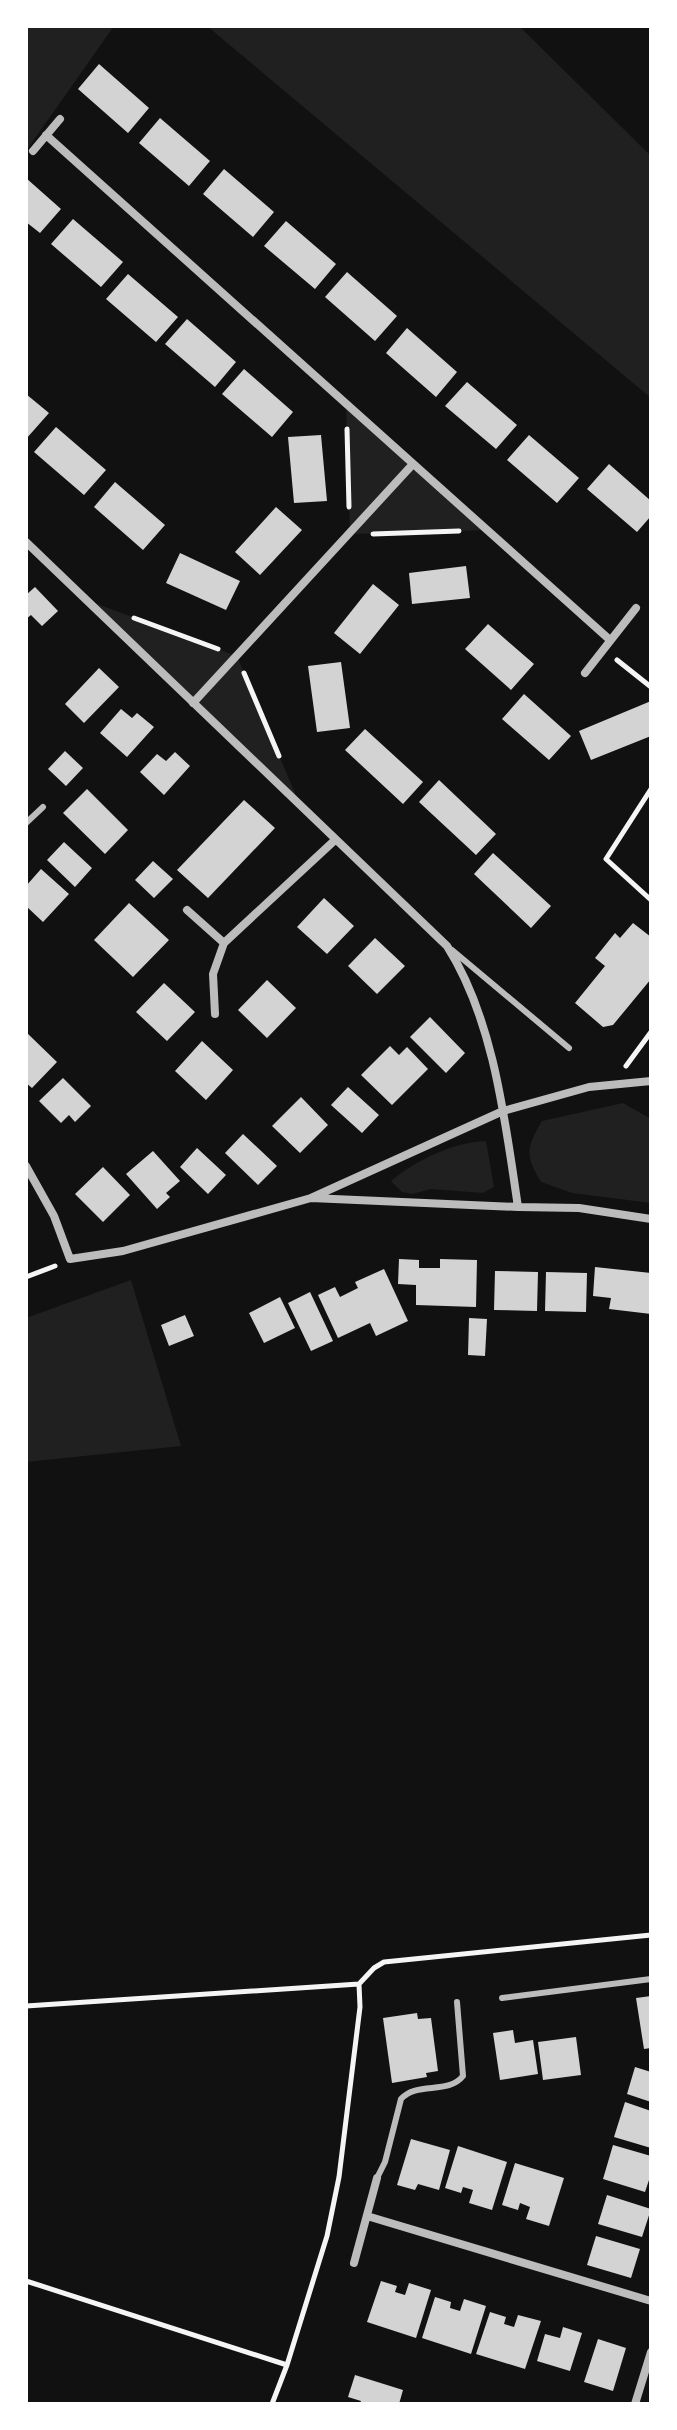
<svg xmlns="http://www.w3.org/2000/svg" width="677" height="2430" font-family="Overpass,sans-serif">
<rect width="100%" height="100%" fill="#111"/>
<path fill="#202020" d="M26,26H114L26,151Z
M207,26H519L651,156V398Z
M346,404L488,530L350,534Z
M84,599L237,656L300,805Z
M623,1103L651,1119V1203L572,1193L541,1182C525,1156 526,1148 542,1121Z
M486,1141L494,1187L483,1193L431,1189L412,1194L402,1192L391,1181C417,1160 453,1142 486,1141Z
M131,1280L181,1446L26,1462V1318Z"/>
<path fill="#d3d3d3" d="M99,64L149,108L128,133L78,89Z
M160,118L210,161L189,186L139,143Z
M224,169L274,212L253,237L203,194Z
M26,178L61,209L40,233L26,222Z
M73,219L123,262L101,287L51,244Z
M286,221L336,264L315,289L264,246Z
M347,272L397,316L375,341L325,297Z
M128,274L178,317L156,342L106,299Z
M187,319L236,362L215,387L165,344Z
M407,328L457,372L436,397L386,353Z
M244,369L293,412L272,437L222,394Z
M467,382L517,425L496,449L445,406Z
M26,394L49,413L26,439Z
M56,427L106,470L84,495L34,452Z
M321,435L327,501L294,503L288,437Z
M529,435L579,478L557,503L507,460Z
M609,464L651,501V516L637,532L587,489Z
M115,482L165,525L143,550L94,507Z
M276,507L302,530L260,575L235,552Z
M180,553L240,581L226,610L166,583Z
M466,566L470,598L412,604L409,573Z
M373,584L399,605L360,654L334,633Z
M35,587L58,611L42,626L31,615L26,619V595Z
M488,624L534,664L511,690L465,649Z
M341,662L350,728L317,732L308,666Z
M99,668L119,687L84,723L65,704Z
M524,694L571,736L549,760L502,719Z
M651,701V736L591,760L579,731Z
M121,709L132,718L137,713L154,727L127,757L100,733Z
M365,729L423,782L403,804L345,750Z
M65,751L83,768L66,786L48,769Z
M175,752L190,766L164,795L140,772L157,754L166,761Z
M439,780L496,834L476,855L419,802Z
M87,789L128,830L105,854L63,813Z
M244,800L275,828L208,898L177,870Z
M64,842L92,868L75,887L47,860Z
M493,853L551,906L531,928L474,874Z
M153,861L173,879L154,898L135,880Z
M41,869L69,894L43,922L26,906V886Z
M324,898L354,926L327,954L297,927Z
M129,903L169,940L133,977L94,940Z
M633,923L651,937V979L613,1025L603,1027L575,1003L605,966L595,958L615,933L620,938Z
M375,938L405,966L377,994L348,966Z
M267,980L296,1008L267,1038L238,1010Z
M164,983L195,1012L167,1041L136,1012Z
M430,1017L465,1053L446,1073L410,1037Z
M26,1032L57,1062L32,1088L26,1083Z
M202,1041L233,1070L206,1100L175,1071Z
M390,1046L399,1055L407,1047L428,1069L392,1105L361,1075Z
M63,1078L91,1106L75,1122L69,1115L61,1123L39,1101Z
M348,1087L379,1115L362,1133L331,1105Z
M301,1097L328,1125L300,1153L272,1126Z
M243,1134L277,1166L258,1185L225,1153Z
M197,1148L226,1175L208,1194L180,1167Z
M153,1151L180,1181L166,1193L170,1197L157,1209L126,1174Z
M103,1167L130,1195L103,1222L75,1194Z
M399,1259L419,1260V1268H440V1259L477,1260L476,1307L416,1305V1285L398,1284Z
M595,1267L651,1273V1314L609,1309L611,1298L593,1296Z
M384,1269L408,1321L376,1336L370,1323L338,1338L318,1295L335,1287L340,1297L358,1288L355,1282Z
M495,1271L538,1272L537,1311L494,1310Z
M546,1272L587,1273L586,1312L545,1311Z
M310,1292L333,1341L311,1351L288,1303Z
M280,1297L295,1328L264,1343L249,1313Z
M185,1315L194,1336L169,1346L161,1325Z
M469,1318L487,1319L485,1356L468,1355Z
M651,1996V2048L644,2049L636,1998Z
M417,2013L418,2019L431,2018L438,2071L426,2073L427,2077L392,2083L383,2018Z
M513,2030L515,2043L533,2040L538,2074L500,2080L493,2033Z
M576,2037L581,2075L543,2080L538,2042Z
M635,2067L651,2072V2102L627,2094Z
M625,2102L651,2111V2148L614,2137Z
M411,2139L450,2150L439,2190L418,2184L415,2190L397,2185Z
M613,2145L651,2156V2174L645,2192L603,2179Z
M458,2146L507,2162L492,2210L469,2203L473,2190L463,2187L461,2193L445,2188Z
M515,2163L564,2178L549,2226L526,2219L530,2207L520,2203L518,2210L502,2205Z
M607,2195L651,2209L642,2237L598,2224Z
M596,2236L640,2249L631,2278L587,2265Z
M381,2281L397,2286L395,2292L405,2295L409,2283L431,2290L416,2338L367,2322Z
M435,2297L451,2302L450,2308L460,2311L464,2299L486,2306L471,2354L422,2338Z
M490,2312L506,2317L504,2324L514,2327L518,2315L541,2321L525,2369L476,2354Z
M563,2327L582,2333L570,2371L537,2361L545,2334L560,2338Z
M598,2339L626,2348L613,2391L584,2382Z
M355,2375L403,2390L399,2404H360L361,2401L348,2397Z"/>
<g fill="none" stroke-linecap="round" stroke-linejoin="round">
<path stroke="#f5f5f5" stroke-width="5" d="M347,429L349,507
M373,534L459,531
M134,618L218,649
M617,660L651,687
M244,673L279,756
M651,789L606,859L651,900
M626,1066L651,1032
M26,1277L55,1266
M26,2006L359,1984L374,1968L384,1962L651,1935
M26,2281L287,2365L327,2236L339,2177L360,2007L359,1984
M272,2404L287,2365"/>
<path stroke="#bcbcbc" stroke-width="6" d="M26,823L43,807
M452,950L569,1048
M502,1998L651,1979
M377,2178L385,2162L401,2099C417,2081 448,2095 463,2076L457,2002"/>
<path stroke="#bcbcbc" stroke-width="8" d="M46,135L610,640
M33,151L60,119
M26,542L447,946C494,1020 505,1121 518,1207L579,1208L651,1219
M585,673L636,608
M193,703L413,464
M187,910L224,943
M215,1014L213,974L224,943L335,840
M26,1166L54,1216L70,1259L123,1251L311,1198L503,1111L589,1087L651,1081
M311,1198L518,1207
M367,2216L651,2301
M354,2263L377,2178
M635,2404L651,2352"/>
</g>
<rect width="677" height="2430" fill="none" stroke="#ffffff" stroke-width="56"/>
</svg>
